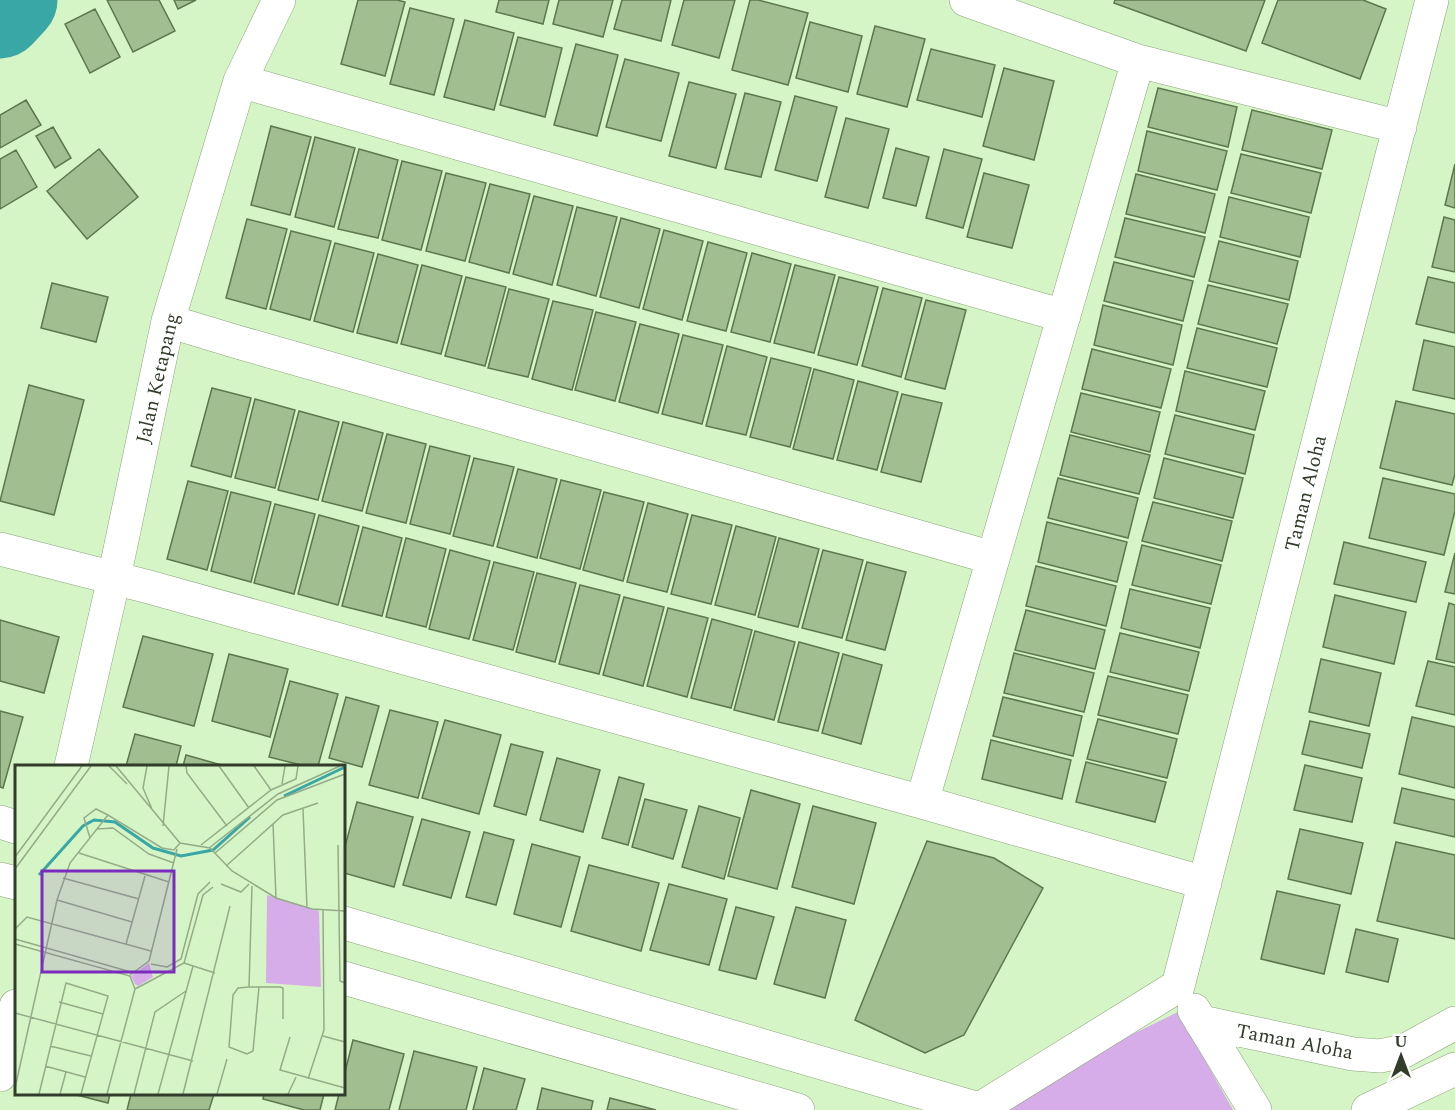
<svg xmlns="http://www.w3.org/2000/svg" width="1455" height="1110" font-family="Spectral,serif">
<rect width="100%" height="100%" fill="#d6f5c6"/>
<path fill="#d6ade9" d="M1178,1012L1233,1110H1006L1088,1056Z"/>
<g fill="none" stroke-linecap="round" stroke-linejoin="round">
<path stroke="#38a7a6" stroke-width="87" d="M0,15L14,0"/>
</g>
<path fill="#a1be91" stroke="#5c774e" stroke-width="1.5" d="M107,0H159L175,31L133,52Z
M174,0H196L178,9Z
M358,0H397L405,2L385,76L341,64Z
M499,0H549L543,24L496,12Z
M559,0H613L603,37L553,24Z
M622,0H671L661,41L614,29Z
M684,0H735L719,58L672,45Z
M750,0H758L808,13L788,85L732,70Z
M1115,0H1265L1246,51L1114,3Z
M1278,0H1363L1386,9L1360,79L1262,43Z
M410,8L454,19L434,95L390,84Z
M95,9L120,57L90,73L65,24Z
M465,20L514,33L494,110L444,97Z
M810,22L862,36L848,92L796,78Z
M875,26L925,39L907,107L857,94Z
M518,37L562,48L545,117L500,105Z
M576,44L618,55L597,136L554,125Z
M931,49L995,65L982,117L917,100Z
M625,59L679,73L661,141L606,127Z
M1004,68L1054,81L1034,160L983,146Z
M689,82L736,94L716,168L669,156Z
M1158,88L1237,107L1228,147L1148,127Z
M745,93L781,102L761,177L725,169Z
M795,96L837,107L817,181L775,170Z
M26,100L41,125L0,148V115Z
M1252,110L1332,130L1322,169L1242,150Z
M846,118L889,129L868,208L825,197Z
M271,126L311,137L290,215L251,205Z
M53,127L71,158L55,168L36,136Z
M1147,131L1227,151L1217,190L1138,171Z
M315,137L355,148L334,227L295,217Z
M896,148L929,157L916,206L883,198Z
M99,149L138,197L87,239L47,191Z
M359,149L398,160L378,238L338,229Z
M944,149L982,159L963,228L926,218Z
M16,150L37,187L0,209V159Z
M1241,154L1321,173L1311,213L1231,193Z
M402,161L442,171L421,250L382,240Z
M1455,164V208L1445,205Z
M446,173L486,183L465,261L426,251Z
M984,173L1029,185L1012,248L967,237Z
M1136,174L1215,194L1205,233L1126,214Z
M490,184L530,194L509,273L469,262Z
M534,196L573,206L552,285L513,274Z
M1229,197L1309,217L1300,257L1220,237Z
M577,207L617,217L596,296L557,285Z
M1444,217L1455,220V272L1432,267Z
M621,218L660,229L639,308L600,297Z
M1125,218L1205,237L1194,277L1115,257Z
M247,219L287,229L266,309L226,298Z
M664,230L703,241L682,320L643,309Z
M291,231L331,241L310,320L270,309Z
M1219,241L1298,261L1289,300L1209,281Z
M708,242L747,253L726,331L687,321Z
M335,243L374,253L353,332L314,321Z
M752,253L791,264L770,342L731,332Z
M378,254L418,265L397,343L357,333Z
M1114,262L1193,281L1183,321L1104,301Z
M422,265L462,276L441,354L401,344Z
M795,265L835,275L814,353L774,343Z
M466,277L506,287L485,366L445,356Z
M839,277L878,287L857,365L818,355Z
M1428,277L1455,283V333L1416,324Z
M52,283L108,297L96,342L41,328Z
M1208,285L1288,304L1277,344L1198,324Z
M883,288L922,298L901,377L862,366Z
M509,289L549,299L528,377L488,368Z
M926,300L966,310L945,389L905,379Z
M553,301L593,310L572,390L532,379Z
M1103,305L1182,325L1173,365L1094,345Z
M596,312L636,322L615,401L575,390Z
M640,324L679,334L658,413L619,402Z
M1197,328L1277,348L1267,387L1187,368Z
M683,335L723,345L702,424L662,414Z
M1424,340L1455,347V399L1413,390Z
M727,346L767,357L746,435L706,426Z
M1092,349L1171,369L1161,408L1082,389Z
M771,358L811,368L790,447L750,437Z
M814,369L854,380L833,459L793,449Z
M1185,371L1265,391L1255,430L1176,411Z
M858,381L898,392L877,470L837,460Z
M29,385L84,400L54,515L0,501Z
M212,388L251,398L231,477L191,466Z
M1081,393L1160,412L1150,452L1071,432Z
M902,394L942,403L921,482L881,472Z
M255,399L295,410L275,488L235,478Z
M1396,401L1455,414V474L1452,485L1380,468Z
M299,411L339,422L318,500L278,490Z
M1175,415L1254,435L1245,474L1165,454Z
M343,422L383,433L362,511L322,501Z
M387,434L426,444L406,523L366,513Z
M1070,435L1150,455L1139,494L1060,475Z
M430,446L470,456L450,534L410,524Z
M474,458L514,467L493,546L453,536Z
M1164,458L1243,478L1233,518L1154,498Z
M518,469L557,479L537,558L497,547Z
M1058,478L1138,498L1128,538L1048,518Z
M1383,478L1455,494V511L1444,555L1369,538Z
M561,480L601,490L580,569L540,558Z
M188,481L228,491L207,570L167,559Z
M231,492L271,502L251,582L211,571Z
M604,492L644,502L623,581L583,570Z
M1153,502L1232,521L1222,561L1142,541Z
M648,503L688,514L667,592L627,582Z
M275,504L315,514L294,594L254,583Z
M319,515L359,526L338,605L298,594Z
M692,515L732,525L711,604L671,594Z
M1047,522L1127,542L1117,582L1038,562Z
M736,526L776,537L755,615L715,605Z
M363,527L402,538L382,616L342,606Z
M406,538L446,549L426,627L386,617Z
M779,538L819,549L798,627L758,617Z
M1344,542L1426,562L1416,602L1334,584Z
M1142,545L1221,565L1211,604L1132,585Z
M450,550L490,561L469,639L429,629Z
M823,550L863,560L842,638L802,628Z
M1455,553V594L1445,592Z
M494,562L534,572L513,650L473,640Z
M867,562L906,572L885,650L846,640Z
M1036,566L1116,586L1106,626L1026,606Z
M537,573L576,583L555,662L516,652Z
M580,585L620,595L599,674L559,664Z
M1130,589L1210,608L1200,648L1121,628Z
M1335,595L1406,612L1394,664L1323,647Z
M624,597L664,607L643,686L603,675Z
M1449,603L1455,605V663L1436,659Z
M668,608L708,618L687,697L647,686Z
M1026,610L1105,630L1095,669L1015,650Z
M712,619L752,630L731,708L691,698Z
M0,620L59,637L44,693L0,681Z
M755,631L795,642L774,720L734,710Z
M1120,633L1199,652L1189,691L1110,672Z
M143,636L213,654L194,726L123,707Z
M799,642L839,653L818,731L778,722Z
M1014,653L1094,673L1084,712L1004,693Z
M229,654L288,669L270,737L212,721Z
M843,654L882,665L861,744L822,733Z
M1321,659L1381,673L1369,726L1309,712Z
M1428,661L1455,667V715L1416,706Z
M1108,676L1188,695L1178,734L1098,715Z
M290,681L338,694L318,766H305L269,757Z
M346,697L379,706L362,767L329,758Z
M1003,697L1082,716L1073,756L993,736Z
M390,710L438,722L418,798L369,785Z
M0,711L23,717L3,788L0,787Z
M1412,717L1455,727V788L1399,774Z
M1098,719L1177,739L1167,778L1087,759Z
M445,720L501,735L479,814L422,798Z
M1310,721L1370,734L1362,768L1302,754Z
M135,734L181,746L176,766H126Z
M991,740L1071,760L1062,799L982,779Z
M511,744L543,752L526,815L494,806Z
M186,755L225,766H183Z
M557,758L600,770L583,832L540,820Z
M1086,762L1166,782L1155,822L1076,802Z
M1305,765L1362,778L1352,822L1294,810Z
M619,777L644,784L628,845L602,838Z
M1402,788L1455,800V837L1394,823Z
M751,790L800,804L777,889L728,876Z
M645,799L687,810L673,859L632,847Z
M357,802L413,817L394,887L344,873V850Z
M699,806L740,818L724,879L682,867Z
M813,806L876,823L854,904L792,887Z
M422,819L470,832L451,898L403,885Z
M1300,829L1363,843L1351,894L1288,879Z
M484,832L514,840L496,905L466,897Z
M927,841L994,858L1043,888L964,1035L925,1053L855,1020Z
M1396,842L1455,855V939L1377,921Z
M532,844L580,857L561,927L514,914Z
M589,865L659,883L641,951L571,931Z
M669,884L727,899L709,965L650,950Z
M1277,891L1340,905L1324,974L1261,959Z
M736,907L774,917L756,979L719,970Z
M796,907L846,920L825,998L774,984Z
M1356,929L1398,939L1388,982L1346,972Z
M353,1040L404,1054L389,1110H335L339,1094H344V1076Z
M414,1051L477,1067L466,1110H399Z
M484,1068L525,1079L516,1110H473Z
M542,1088L593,1101L591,1110H537Z
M73,1094H110L108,1103Z
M131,1094H214L209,1110H127Z
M264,1094H324L320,1110H304L263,1099Z
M610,1098L656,1110H607Z"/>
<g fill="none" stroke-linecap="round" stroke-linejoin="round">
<g stroke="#89a57a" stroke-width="34">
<path id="minor" d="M966,0L1138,61L1400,127
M240,81L1064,316
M168,321L234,341L993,558
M0,549L149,587L922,802L1205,883
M71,766L114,578L168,321L240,81L279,0
M922,802L1138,61
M0,822L16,827
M0,879L16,883
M344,923L979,1109
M344,978L798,1110
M1178,986L1432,0
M1194,1010L1255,1110
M1201,1022L1353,1054L1380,1056L1404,1051L1455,1023
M0,1075L16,1006
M978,1110L1178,986
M1368,1110L1455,1069"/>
</g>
<use href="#minor" stroke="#fff" stroke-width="33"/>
</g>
<g text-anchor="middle" stroke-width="4.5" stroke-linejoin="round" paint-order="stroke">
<g font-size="20" fill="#313c2a" stroke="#fff">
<text transform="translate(157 378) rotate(-77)" y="7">Jalan Ketapang</text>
<text transform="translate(1305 493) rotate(-76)" y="7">Taman Aloha</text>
<text transform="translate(1295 1041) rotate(11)" y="7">Taman Aloha</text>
</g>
</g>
<g transform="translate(15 765)">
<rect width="330" height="330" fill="#d6f5c6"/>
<path d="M252,130L304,146L306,222L251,218ZM134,198L138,212L123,221L120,219L116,211Z" fill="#d6ade9"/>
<path fill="none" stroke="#38a7a6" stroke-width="3" d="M269,31L330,2M24,110L68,61L79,55L100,57L138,83L166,91L198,85L235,52"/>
<path fill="none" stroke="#94ab88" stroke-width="1.5" d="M94,1L112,19M101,1L165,78L195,83L217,106L261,133L297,144L330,146M132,1L128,23L137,44M171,1L172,8L212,61M204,1L234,43M239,1L256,25M267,19L270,1M288,44L292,143M258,59L261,133M148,61L154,1M82,64L98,63L134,89L159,98M75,73L69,53L81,44L93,50M186,80L256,25L281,14L283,1M323,80L325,216L330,218M194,83L263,29L325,1M64,88L154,117M200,88L262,35L330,9M0,92L67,1M211,101L268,50L303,38M0,104L76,1M48,113L124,134M206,119L226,127L234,119M42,135L117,157M0,164L12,152L136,186M0,174L116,207M0,179L115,211L120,224L92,329M111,179L130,111M134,196L162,84M169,198L200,208M136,199L152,202L166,194L183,129L195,117M115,210L134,196M234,222L237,121M244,222L238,286L232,289L214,282L218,230L223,223L234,222H265L268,223V254M120,224L169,198L188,130L198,122M44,237L88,249M0,248L178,296M308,271L330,277M275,272L265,305L330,323M35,281L76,291M30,301L70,312M293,314L309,265L308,145M0,323L42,135L55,98L93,50L147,83L159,85L165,78M24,329L51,218L93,231L66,329M45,329L51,307M119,329L140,247L171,226M143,329L178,201M168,329L215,141M202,329L212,294M273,329L281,312"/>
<path fill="#7b2cbf" fill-opacity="0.15" stroke="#7b2cbf" stroke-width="3" d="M27,106H159V207H27Z"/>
<rect width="330" height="330" fill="none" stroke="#313c2a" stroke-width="3"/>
</g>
<g transform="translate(1401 1056)" stroke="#ffffff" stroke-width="4.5" paint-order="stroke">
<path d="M0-4.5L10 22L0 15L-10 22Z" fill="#313c2a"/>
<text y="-9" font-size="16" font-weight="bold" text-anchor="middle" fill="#313c2a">U</text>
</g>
</svg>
